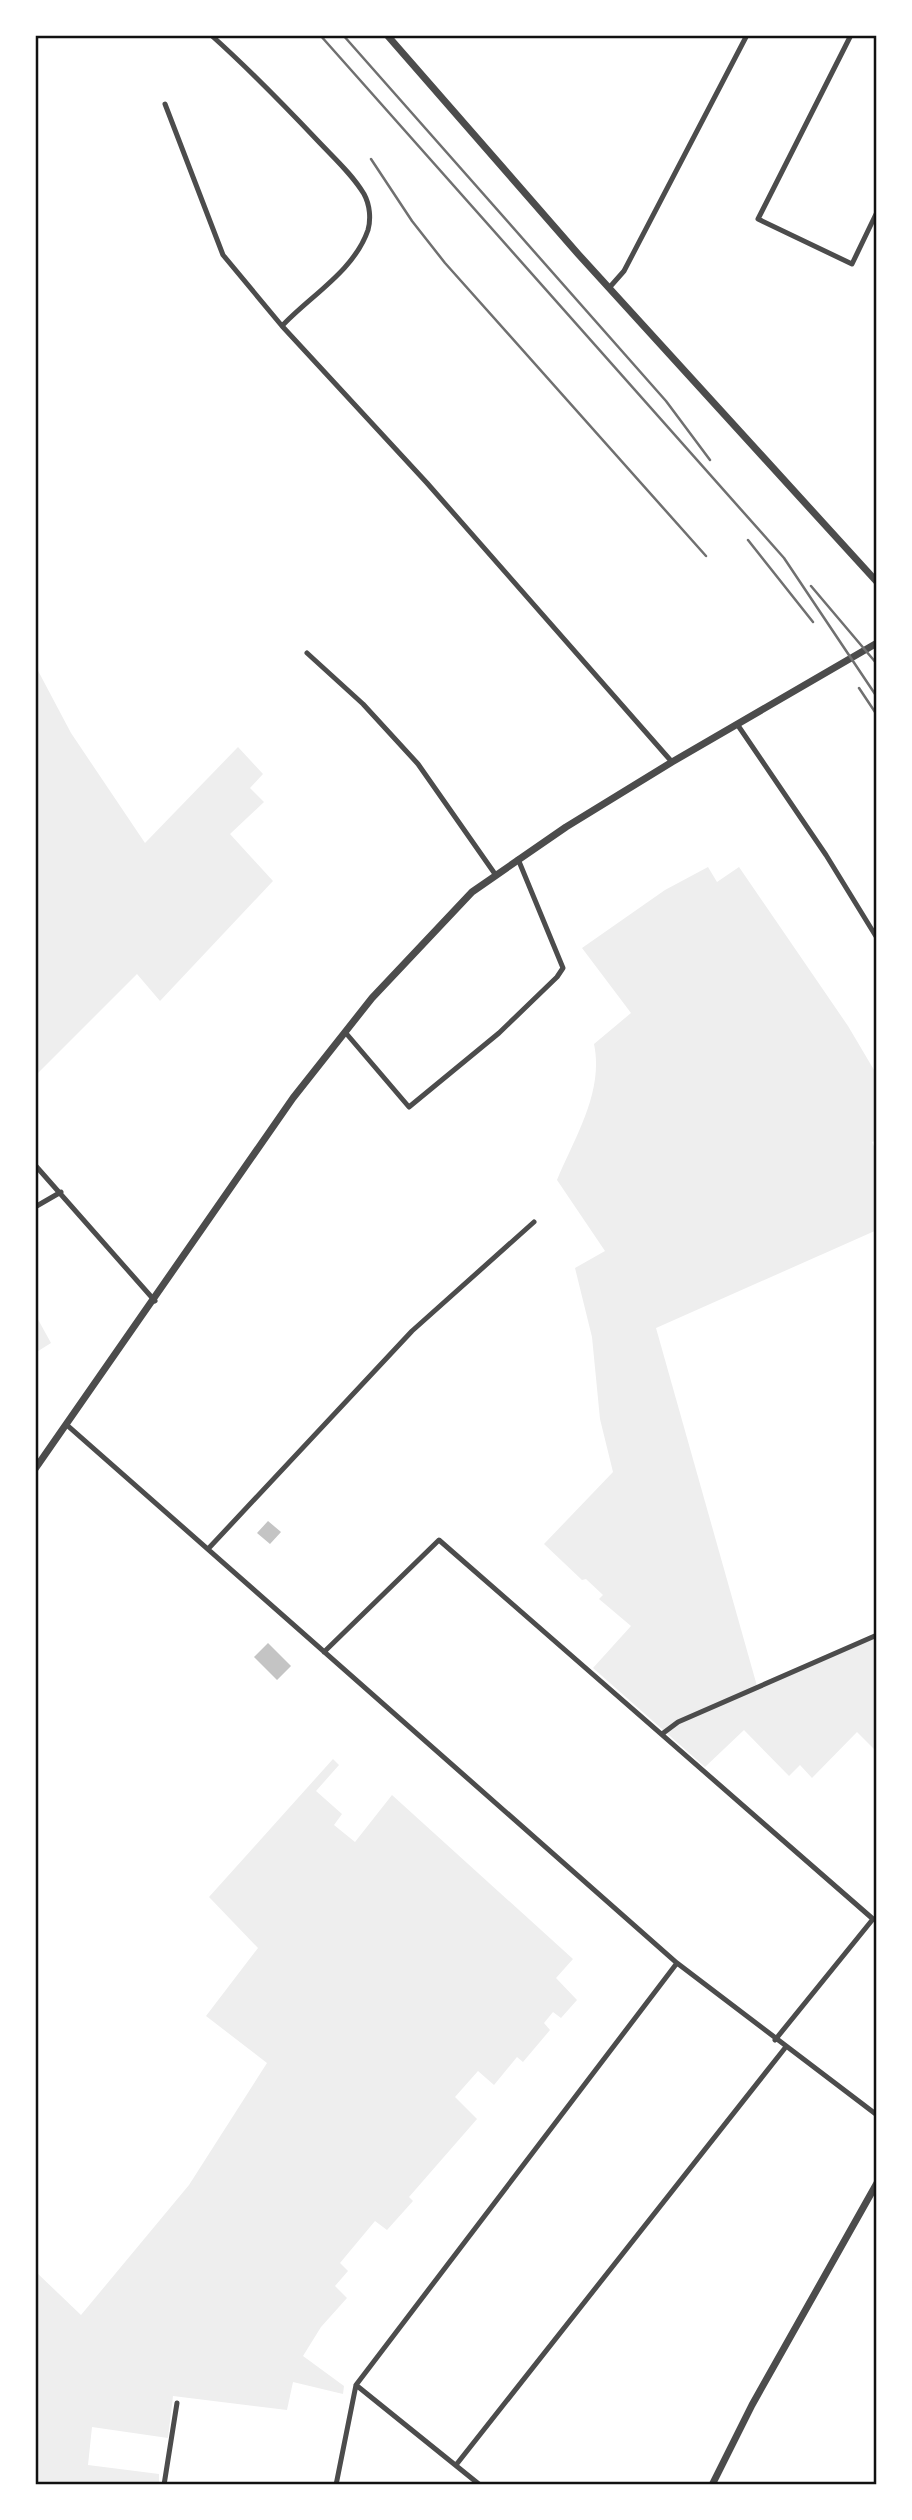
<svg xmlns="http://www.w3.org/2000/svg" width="912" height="2520" font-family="'PT Sans Narrow',sans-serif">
<rect width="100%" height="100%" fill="#fff"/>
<path fill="#eee" d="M35,665L71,733L145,843L238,747L263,774L250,788L264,802L230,834L273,881L160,1001L137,974L35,1076Z
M708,867L717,882L739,867L848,1026L877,1075V1140L872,1142L877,1153V1230L656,1328L757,1686L877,1635V1752L857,1732L812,1778L800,1765L789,1776L744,1730L705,1767L593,1668L631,1626L599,1599L603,1595L586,1579L582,1580L544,1544L613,1472L600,1419L592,1337L575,1268L605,1251L557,1180C575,1137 604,1092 594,1044L631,1013L582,948L665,890Z
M35,1314L51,1343L35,1353Z
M333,1759L339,1765L316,1791L342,1814L334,1825L355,1842L392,1795L573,1959L556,1978L577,2000L561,2018L553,2012L544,2023L550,2030L523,2062L517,2057L494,2085L478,2071L455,2097L477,2119L409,2197L413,2201L387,2230L375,2221L340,2263L348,2271L335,2286L347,2298L321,2327L303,2356L344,2386L343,2394L293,2382L287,2410L173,2396L168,2438L92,2427L88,2465L159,2474V2485H35V2271L81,2315L189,2185L267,2063L206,2016L258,1948L209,1897Z"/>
<path fill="#c4c4c4" d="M268,1521L281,1532L270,1544L257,1533Z
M268,1643L291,1666L277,1680L254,1657Z"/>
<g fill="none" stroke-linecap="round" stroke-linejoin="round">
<path stroke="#4c4c4c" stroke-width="5" d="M211,35C249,69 283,104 318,141C334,158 352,174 364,194C370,205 371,219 368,230C354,271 310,296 282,326
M851,35L758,219L852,264L877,212
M165,104L223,255L282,326L427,483L672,762
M609,288L624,271L747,35
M307,653L363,704L418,764L495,874
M737,724L826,855L877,938
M345,1032L409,1107L499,1033L557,977L563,968L518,859
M35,1165L155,1301
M35,1207L61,1192
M67,1425L677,1963L877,2115
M208,1549L412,1331L534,1222
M324,1652L439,1540L873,1919L775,2040
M662,1734L678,1722L877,1635
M356,2385L480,2485
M456,2465L785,2048
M164,2485L177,2403
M336,2485L356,2385L677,1963"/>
<path stroke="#4c4c4c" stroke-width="7" d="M387,35L579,255L877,582
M35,1469L293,1098L372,998L472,892L566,827L672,762L877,643
M712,2485L752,2405L877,2183"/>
<path stroke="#707070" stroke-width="2.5" d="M320,35L784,558L877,697
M343,35L666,401L710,460
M371,159L412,221L445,263L706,556
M748,540L813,622
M811,586L877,664
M859,688L877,715"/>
</g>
<rect width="912" height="2520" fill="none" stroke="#ffffff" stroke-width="74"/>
<rect x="37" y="37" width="838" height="2446" fill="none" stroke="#111" stroke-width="2.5"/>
</svg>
